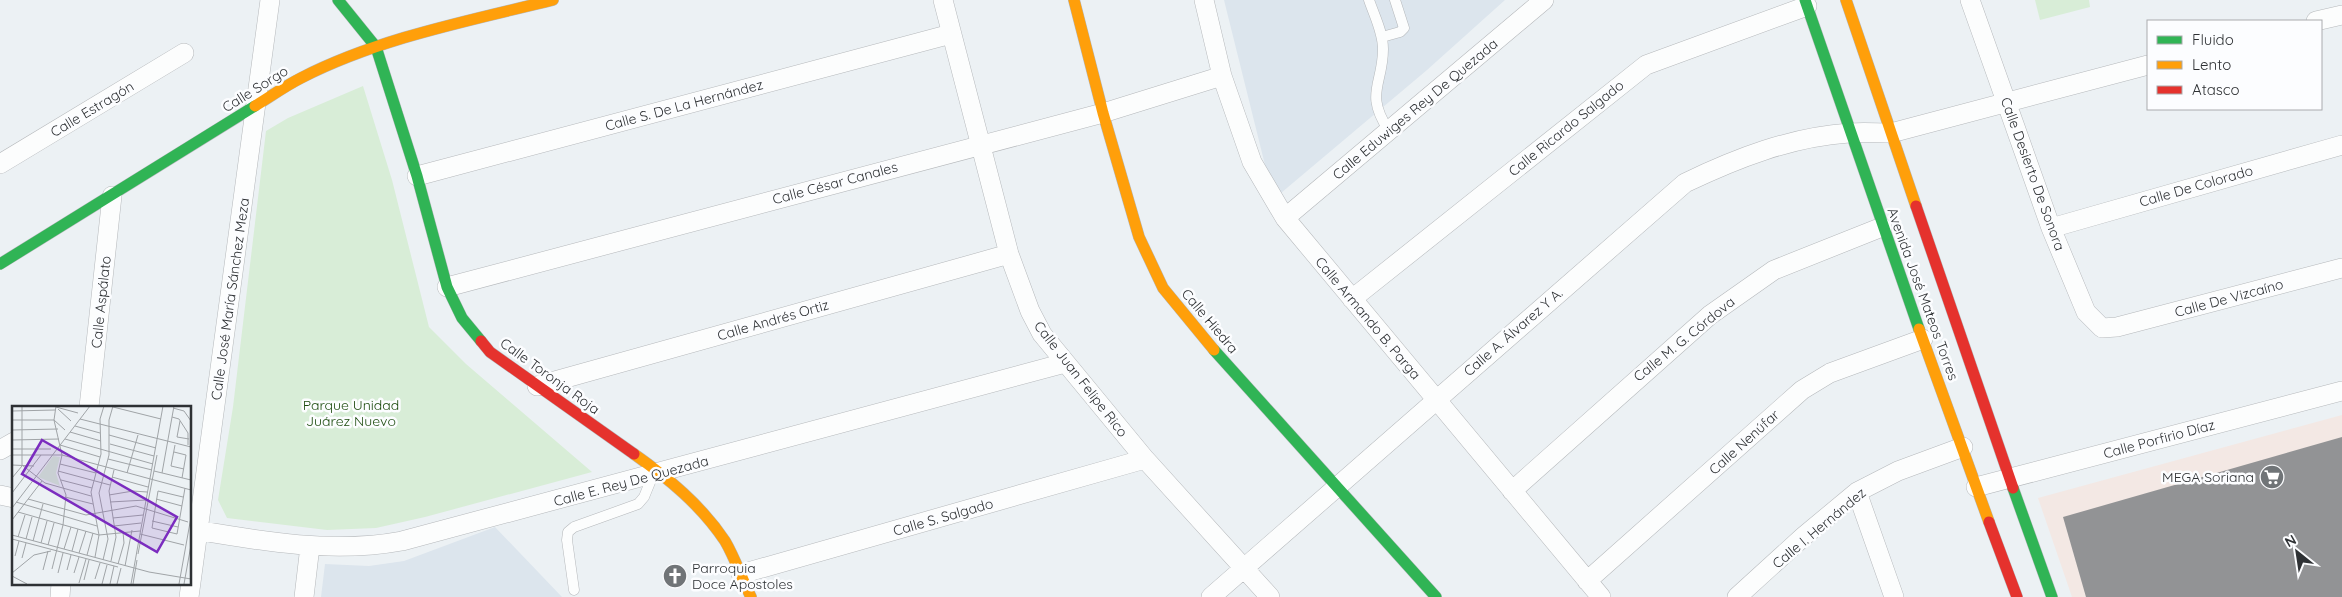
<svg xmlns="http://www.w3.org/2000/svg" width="2342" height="597" font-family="Quicksand,sans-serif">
<rect width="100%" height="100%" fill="#ecf1f4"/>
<path fill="#f3e8e4" d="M2342,415V597H2072L2038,498Z"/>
<path fill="#dce5ed" d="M1224,0H1505L1427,70L1281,193L1268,177Z
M495,527L562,597H321L325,564L369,566L404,561Z"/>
<path fill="#d8edd7" d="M2035,0H2089L2090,7L2040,20Z
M363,86L392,180L429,327L466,364L592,472L425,517L376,528L327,530L227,518L218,500L233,407L266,131L288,118Z"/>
<path fill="#929395" d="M2342,437V597H2086L2063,517Z"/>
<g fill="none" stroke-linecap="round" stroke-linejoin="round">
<g stroke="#b5b8bb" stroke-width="11">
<path id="lane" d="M1369,0C1374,15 1383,32 1383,49C1383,85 1364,93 1389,131
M1382,37L1400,32L1404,28L1395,0
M574,590L567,540L568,532L574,527L638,504L644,497L653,475"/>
</g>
<g stroke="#b5b8bb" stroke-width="20">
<path id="street" d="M943,0L1009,254L1030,311L1042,334L1145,459L1270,597
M1204,0L1222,76L1252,162L1285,218L1601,597
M1970,0L2051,228L2086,312L2102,328L2117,327L2342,268
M2316,21L2342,15
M0,164L184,53
M417,176L951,34
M1285,218L1544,0
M2051,228L2342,145
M447,287L1103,113L1222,76
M1352,299L1646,65L1807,6
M537,386L1009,254
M89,407L112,196
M0,450L14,442
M1976,487L2342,391
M1512,491L1710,315L1774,270L1882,227
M1857,492L1894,597
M0,495L14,498
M190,529C260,541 332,554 402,541L1065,363
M741,574L1145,459
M1587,581L1802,390L1830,373L1923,339
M60,597L61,583
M189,597L270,0
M304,597L310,546
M1211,597L1685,183C1737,158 1791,137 1849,133C1863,132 1877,133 1891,133L2148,65
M1737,597L1804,536L1857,492L1898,471L1963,447"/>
</g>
<g stroke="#b5b8bb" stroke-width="12">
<path id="fast" d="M338,0L376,47L417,176L447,287L462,318L481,341
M1805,0L1919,329
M0,264L255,106
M1214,350L1436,597
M2013,488L2052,597"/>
</g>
<g stroke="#b5b8bb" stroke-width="12">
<path id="slow" d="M1074,0L1103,113L1139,237L1163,288L1214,350
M1846,0L1916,206
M255,106C270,97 285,86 301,78C379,38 468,21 553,0
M1919,329L1989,522
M634,454C668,478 701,505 725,541C735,558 742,579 751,597"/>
</g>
<g stroke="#b5b8bb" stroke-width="12">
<path id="jam" d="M1916,206L2013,488
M481,341L490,352L634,454
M1989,522L2017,597"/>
</g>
<use href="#lane" stroke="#fcfdfd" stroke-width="10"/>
<use href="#street" stroke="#fcfdfd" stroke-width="19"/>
<use href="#fast" stroke="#30b455" stroke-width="11"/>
<use href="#slow" stroke="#ff9f0a" stroke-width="11"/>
<use href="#jam" stroke="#e5322d" stroke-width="11"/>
</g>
<defs>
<g id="supermarket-disc" transform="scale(1.25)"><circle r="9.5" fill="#707477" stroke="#fcfdff"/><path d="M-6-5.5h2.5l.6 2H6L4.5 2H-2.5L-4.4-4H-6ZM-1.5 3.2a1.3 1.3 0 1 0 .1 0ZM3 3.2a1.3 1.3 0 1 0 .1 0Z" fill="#fff"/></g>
<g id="church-disc" transform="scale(1.25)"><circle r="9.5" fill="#707477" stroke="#fcfdff"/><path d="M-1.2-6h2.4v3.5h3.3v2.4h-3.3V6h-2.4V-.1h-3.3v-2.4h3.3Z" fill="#fff"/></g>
</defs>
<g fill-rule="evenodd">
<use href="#supermarket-disc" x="2272" y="477"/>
<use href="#church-disc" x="675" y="576"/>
</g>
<g text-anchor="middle" stroke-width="5" stroke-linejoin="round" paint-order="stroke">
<g font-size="14" fill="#2e3134" stroke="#fcfdff">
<text transform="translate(255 89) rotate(-32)" y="5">Calle Sorgo</text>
<text transform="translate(684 105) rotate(-15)" y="5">Calle S. De La Hernández</text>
<text transform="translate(92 109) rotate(-31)" y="5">Calle Estragón</text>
<text transform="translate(1415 109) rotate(-40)" y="5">Calle Eduwiges Rey De Quezada</text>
<text transform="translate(1566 128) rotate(-39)" y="5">Calle Ricardo Salgado</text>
<text transform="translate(2033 174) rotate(70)" y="5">Calle Desierto De Sonora</text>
<text transform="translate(835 183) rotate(-15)" y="5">Calle César Canales</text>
<text transform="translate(2196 186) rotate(-16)" y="5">Calle De Colorado</text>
<text transform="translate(1923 294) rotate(70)" y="5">Avenida José Mateos Torres</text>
<text transform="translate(2229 298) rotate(-15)" y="5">Calle De Vizcaíno</text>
<text transform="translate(230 299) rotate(-82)" y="5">Calle José María Sánchez Meza</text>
<text transform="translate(101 302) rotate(-84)" y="5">Calle Aspálato</text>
<text transform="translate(1368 318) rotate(50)" y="5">Calle Armando B. Parga</text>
<text transform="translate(773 320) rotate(-16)" y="5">Calle Andrés Ortiz</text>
<text transform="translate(1210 321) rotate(50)" y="5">Calle Hiedra</text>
<text transform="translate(1513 332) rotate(-41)" y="5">Calle A. Álvarez Y A.</text>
<text transform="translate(1684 339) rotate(-39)" y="5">Calle M. G. Córdova</text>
<text transform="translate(550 376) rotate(36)" y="5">Calle Toronja Roja</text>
<text transform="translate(1081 379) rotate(52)" y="5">Calle Juan Felipe Rico</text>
<text transform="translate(2159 439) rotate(-15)" y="5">Calle Porfirio Díaz</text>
<text transform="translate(1744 442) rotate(-42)" y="5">Calle Nenúfar</text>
<text transform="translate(631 481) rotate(-15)" y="5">Calle E. Rey De Quezada</text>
<text transform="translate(943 517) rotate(-16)" y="5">Calle S. Salgado</text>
<text transform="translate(1819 528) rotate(-40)" y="5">Calle I. Hernández</text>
</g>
<g font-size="14" fill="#1d4c0f" stroke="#fcfdff">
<text x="351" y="410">Parque Unidad<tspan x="351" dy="16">Juárez Nuevo</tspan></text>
</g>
<g font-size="14" fill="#2e3134" stroke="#fcfdff" text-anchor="end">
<text x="2254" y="482">MEGA Soriana</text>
<text x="692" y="573" text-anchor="start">Parroquia<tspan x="692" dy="16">Doce Apostoles</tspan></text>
</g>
</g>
<g transform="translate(12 406)">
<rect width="179" height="179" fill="#ecf1f4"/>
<path d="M41,50L48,51L44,67L48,80L26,71Z" fill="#d8edd7"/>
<path fill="none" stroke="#a0a4a7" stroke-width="1" d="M44,1L66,7M101,1L149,13M161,2L172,5L179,15M46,3L59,15M0,5L43,4M160,11L167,13L176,27V39M68,13L179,41M0,14H42L53,24M168,15L165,31L177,33M63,20L88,27M0,24L46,23M58,26L89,35M97,29L144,42M53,33L141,58M0,34L47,33M98,38L142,50M48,39L88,51M163,39L159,60L172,63M0,43H39M162,46L174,49L170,72M0,49H50L179,84M96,53L140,64M48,58L84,67M0,59L22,60M10,59L33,77L79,90M10,59V0M46,65L98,79M142,65L179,74M115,67L126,29M150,67L162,0M100,71L136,81M0,72L10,60M49,74L80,82M0,87L29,49M97,89L121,85L135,86M53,91L81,98M171,91L146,85L140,122L165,128L173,82M16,93L74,109L124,100L176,116M144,93L170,100M4,96L85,120M98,96L134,94M0,102L78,0M6,106L87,129L128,125M101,112L131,109M0,114L30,75M140,115L166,121M102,120L129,117M128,128L172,139M0,129L137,166L179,173M6,131L13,109M0,133L106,161M14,133L20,111M21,135L31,98M29,137L35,115M36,139L42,117M52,143L59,121M60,145L66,123M67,147L74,125M126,148L145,49M75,149L81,127M3,150L7,135M83,151L87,129L79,86L89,48L88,13L92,0M10,152L14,137M91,154L96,133L87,87L97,49V14L101,0M99,155L104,131L97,85L102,64M106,158L112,137L111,126M113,160L120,124M40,163L51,119L54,89L46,67L50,49L42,14L44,0M31,164L36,145M55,164L59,149M0,167L22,149L39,145M46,167L51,147M62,167L67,151M0,170L15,178M83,173L88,157M72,174L77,154M67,177L74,153M90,178L95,159M98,178L102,160M105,178L109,162M119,178L151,0M121,178L125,154M167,178L179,111M172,178L179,139"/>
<path fill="#7b2cbf" fill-opacity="0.15" stroke="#7b2cbf" stroke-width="2.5" d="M30,34L165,111L145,146L10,68Z"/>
<rect width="179" height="179" fill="none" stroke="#2e3134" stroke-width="2.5"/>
</g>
<rect x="2147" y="20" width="175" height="90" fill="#fcfdff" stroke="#aaabae"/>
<rect x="2157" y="36" width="25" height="8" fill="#30b455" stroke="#aaabae"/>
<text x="2192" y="45" font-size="15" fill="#2e3134">Fluido</text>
<rect x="2157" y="61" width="25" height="8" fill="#ff9f0a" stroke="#aaabae"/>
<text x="2192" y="70" font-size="15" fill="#2e3134">Lento</text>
<rect x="2157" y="86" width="25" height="8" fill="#e5322d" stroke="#aaabae"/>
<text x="2192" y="95" font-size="15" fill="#2e3134">Atasco</text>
<g transform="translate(2297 552) rotate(330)" stroke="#fcfdff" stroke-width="4" paint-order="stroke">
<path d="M0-4L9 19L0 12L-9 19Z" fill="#2e3134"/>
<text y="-8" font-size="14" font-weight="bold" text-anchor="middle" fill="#2e3134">N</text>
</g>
</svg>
